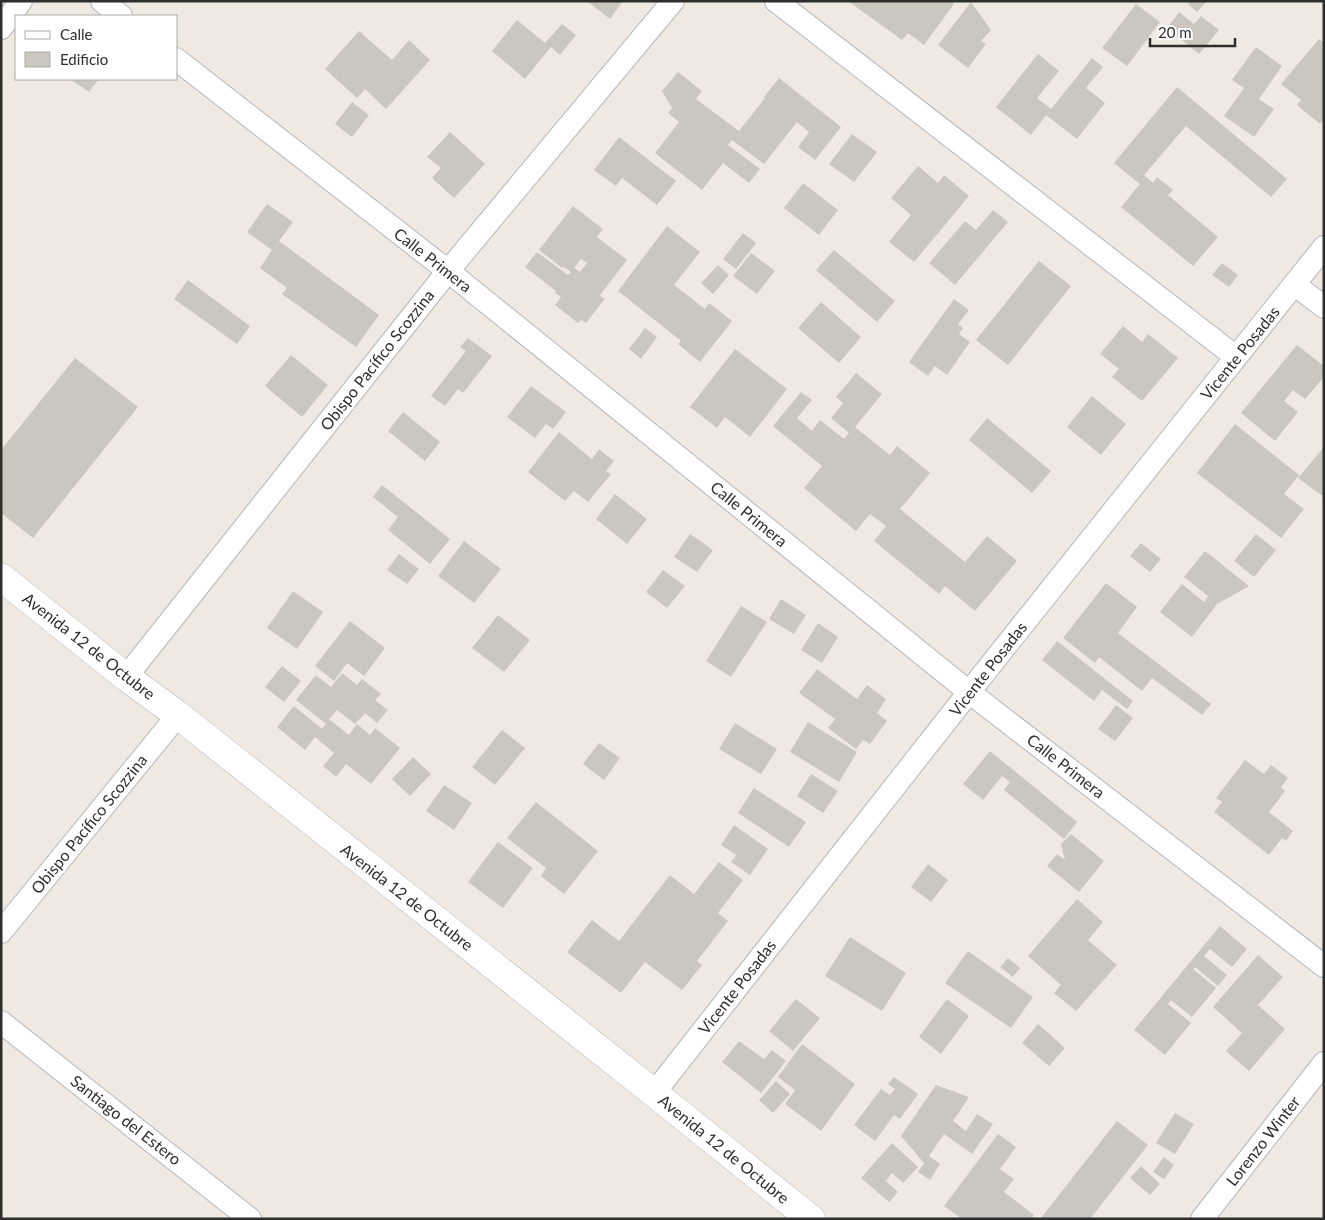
<svg xmlns="http://www.w3.org/2000/svg" width="1325" height="1220" font-family="Lato,sans-serif">
<rect width="100%" height="100%" fill="#efe9e1"/>
<path fill="#cbc7bf" fill-rule="evenodd" d="M587,1H623L610,19Z
M848,1H951L954,4L924,45L908,33L902,40Z
M1190,1H1207L1197,12L1188,4Z
M971,2L991,30L981,41L986,44L968,68L938,45Z
M1136,4L1160,22L1127,66L1102,48Z
M1179,12L1194,24L1201,16L1219,30L1199,54L1167,28Z
M517,20L545,43L562,24L576,35L560,55L551,47L525,79L492,51Z
M359,31L392,60L409,40L430,60L386,109L365,89L357,98L325,69Z
M1319,39L1324,43V120L1320,124L1297,105L1301,100L1281,84Z
M1256,47L1282,66L1259,99L1274,109L1254,137L1224,116L1244,88L1232,80Z
M1038,54L1059,71L1037,98L1051,109L1092,58L1103,67L1086,88L1105,103L1077,139L1046,115L1031,135L996,107Z
M678,72L702,91L696,99L739,131L765,98L764,97L779,78L841,127L815,160L798,147L809,132L797,122L764,164L732,140L728,145L760,169L749,183L723,163L702,190L655,153L679,122L668,113L672,108L662,91Z
M70,79H99L89,92Z
M1177,87L1287,179L1271,197L1186,126L1144,175L1153,183L1157,177L1173,190L1168,195L1218,237L1193,266L1121,207L1140,184L1114,163Z
M352,102L369,115L352,137L335,124Z
M450,132L485,164L454,198L432,178L441,168L427,157Z
M852,134L877,152L854,182L829,164Z
M619,137L676,181L657,205L622,178L616,186L594,170Z
M918,166L938,183L944,175L969,196L914,262L889,242L911,215L891,198Z
M803,183L838,210L819,235L784,208Z
M267,204L293,222L279,241L379,315L356,347L282,294L287,288L260,268L272,250L247,232Z
M573,206L603,229L597,237L627,260L600,295L605,299L586,323L581,320L578,323L555,305L561,297L555,293L556,291L525,267L537,252L568,275L571,272L564,267L562,268L539,250ZM581,259L587,263L580,272L574,268Z
M993,210L1008,222L955,285L929,263L965,221L976,230Z
M667,226L700,252L674,285L705,309L709,303L732,321L700,362L678,344L681,341L618,291Z
M743,233L756,243L736,269L723,259Z
M834,250L895,301L877,322L816,270Z
M751,253L775,271L757,294L733,276Z
M1039,261L1071,286L1008,365L976,340Z
M1222,263L1238,275L1229,287L1212,275Z
M718,265L729,275L713,294L701,283Z
M188,280L250,326L237,344L174,299Z
M954,299L969,310L958,324L963,328L959,334L970,342L947,375L935,366L928,376L909,362Z
M821,302L861,337L839,363L798,328Z
M1123,326L1142,342L1148,334L1178,358L1142,401L1112,377L1119,369L1100,354Z
M645,328L657,337L641,359L629,349Z
M468,338L492,356L463,393L458,389L445,406L431,396L466,351L460,347Z
M1297,345L1324,366V377L1305,399L1293,390L1284,401L1298,412L1275,441L1241,413Z
M735,349L787,389L750,437L725,417L717,428L690,407Z
M291,355L328,385L302,417L265,386Z
M75,358L138,407L33,538L1,513V450Z
M856,373L882,394L855,427L890,455L897,446L930,473L900,509L965,562L987,536L1017,561L975,611L945,586L939,594L874,541L886,526L870,514L856,531L804,488L822,466L773,426L801,392L812,400L797,418L812,431L820,420L844,439L849,433L831,418L843,403L836,397Z
M531,386L566,412L553,429L546,424L535,438L507,417Z
M1092,396L1126,424L1101,455L1067,427Z
M403,412L440,442L425,461L388,431Z
M987,418L1051,471L1032,493L969,440Z
M1235,424L1299,475L1284,494L1304,509L1281,538L1197,473Z
M559,432L592,459L599,449L614,461L606,471L611,474L588,502L574,491L565,501L528,472Z
M1324,447V497L1298,478Z
M382,485L450,539L430,564L388,530L398,517L373,497Z
M615,494L647,519L627,544L596,519Z
M690,534L713,550L697,572L674,557Z
M1256,534L1276,550L1254,577L1234,561Z
M464,541L501,569L474,603L438,576Z
M1141,543L1161,559L1150,572L1130,556Z
M1205,551L1249,586L1217,604L1192,637L1160,612L1182,584L1204,602L1208,596L1184,577Z
M399,554L419,569L407,584L387,570Z
M663,570L685,586L667,608L646,592Z
M1106,583L1137,607L1118,633L1211,704L1202,715L1152,678L1142,691L1099,657L1095,663L1063,638Z
M293,591L323,612L297,649L267,628Z
M781,599L806,615L794,634L769,619Z
M741,606L767,622L731,677L706,661Z
M498,615L530,640L504,672L472,648Z
M350,621L385,648L364,676L347,663L334,681L315,666Z
M818,623L838,637L822,663L801,650Z
M1057,641L1133,701L1127,709L1102,690L1094,701L1042,660Z
M282,666L301,681L284,702L265,687Z
M817,669L857,699L867,685L886,699L877,713L887,721L870,744L863,740L856,749L828,728L835,719L799,693Z
M342,673L357,685L362,679L381,694L375,700L388,710L377,723L365,713L355,724L337,710L329,719L349,735L357,724L370,735L375,728L400,748L371,784L346,764L336,777L323,766L334,753L315,737L305,750L277,727L294,706L322,729L326,724L296,700L316,675L331,687Z
M1116,705L1133,718L1115,741L1098,729Z
M808,722L857,752L839,782L790,752Z
M735,723L777,749L761,774L719,749Z
M502,730L525,748L495,785L472,767Z
M599,743L620,758L604,780L583,764Z
M990,751L1077,822L1064,839L1004,790L1010,782L1002,776L983,800L963,784Z
M413,757L431,774L410,796L392,779Z
M1245,760L1264,774L1271,765L1288,778L1281,787L1285,791L1269,812L1293,831L1286,841L1282,838L1269,855L1214,812L1222,802L1216,798Z
M811,774L838,791L823,813L797,796Z
M444,785L472,803L454,830L426,811Z
M754,788L806,822L789,847L738,813Z
M536,802L598,851L564,894L541,876L546,868L507,838Z
M734,825L768,849L750,875L731,862L736,855L721,845Z
M1071,834L1104,861L1079,892L1047,866L1057,854L1065,860L1061,844Z
M498,842L533,868L503,908L468,882Z
M719,862L743,880L718,913L728,921L697,961L702,965L682,990L645,962L621,993L567,952L592,920L619,941L670,875L694,894Z
M928,864L948,880L931,902L911,887Z
M1077,899L1103,922L1088,940L1117,965L1076,1011L1054,993L1061,985L1028,956Z
M1220,926L1247,949L1232,967L1210,949L1204,956L1227,975L1218,986L1195,967L1193,969L1216,988L1192,1017L1171,1000L1168,1004L1191,1023L1165,1055L1134,1030Z
M850,937L906,973L882,1011L825,976Z
M968,951L1033,997L1011,1028L945,983Z
M1258,955L1283,977L1258,1005L1285,1029L1249,1071L1226,1051L1242,1033L1213,1007Z
M1008,958L1020,968L1013,977L1000,967Z
M796,999L820,1018L793,1051L769,1031Z
M947,999L969,1016L941,1054L919,1037Z
M1038,1024L1065,1048L1049,1066L1022,1043Z
M739,1041L764,1059L772,1050L786,1061L761,1093L722,1062Z
M802,1044L855,1084L821,1131L785,1104L795,1090L778,1077Z
M894,1077L918,1094L900,1119L894,1115L875,1141L854,1125L881,1089L890,1095L895,1089L888,1084Z
M776,1081L790,1094L773,1113L759,1100Z
M936,1085L969,1097L953,1121L966,1131L977,1114L993,1124L972,1154L944,1134L929,1156L940,1164L930,1180L918,1172L924,1163L901,1136Z
M1175,1113L1194,1124L1175,1154L1156,1143Z
M1117,1121L1148,1145L1090,1219H1040Z
M998,1134L1016,1147L1000,1169L1014,1179L1004,1192L1034,1215L1031,1219H962L944,1206Z
M892,1143L918,1167L903,1183L892,1173L886,1181L898,1192L889,1202L861,1178Z
M1164,1157L1174,1165L1164,1179L1153,1172Z
M1141,1166L1160,1184L1150,1195L1130,1178Z"/>
<g fill="none" stroke-linecap="round" stroke-linejoin="round">
<g stroke="#b4b7c1" stroke-width="24">
<path id="minor" d="M102,1L121,16
M776,1L1236,357
M1,28L21,1
M176,59L448,271L969,692L1324,966
M1295,285L1324,307
M126,677L448,271L673,1
M1,932L178,715
M1,1022L250,1219
M654,1093L969,692L1324,247
M1202,1219L1324,1063"/>
</g>
<g stroke="#b4b7c1" stroke-width="29">
<path id="secondary" d="M1,577L126,677L178,715L654,1093L811,1219"/>
</g>
<use href="#minor" stroke="#fff" stroke-width="22"/>
<use href="#secondary" stroke="#fff" stroke-width="28"/>
</g>
<g text-anchor="middle" stroke-width="5" stroke-linejoin="round" paint-order="stroke">
<g font-size="16" fill="#2e2e2e" stroke="#fff">
<text transform="translate(433 260) rotate(38)" y="6">Calle Primera</text>
<text transform="translate(1240 353) rotate(-51)" y="6">Vicente Posadas</text>
<text transform="translate(377 360) rotate(-52)" y="6">Obispo Pacífico Scozzina</text>
<text transform="translate(749 514) rotate(39)" y="6">Calle Primera</text>
<text transform="translate(89 646) rotate(38)" y="6">Avenida 12 de Octubre</text>
<text transform="translate(988 669) rotate(-52)" y="6">Vicente Posadas</text>
<text transform="translate(1066 766) rotate(38)" y="6">Calle Primera</text>
<text transform="translate(89 824) rotate(-51)" y="6">Obispo Pacífico Scozzina</text>
<text transform="translate(407 897) rotate(38)" y="6">Avenida 12 de Octubre</text>
<text transform="translate(737 987) rotate(-52)" y="6">Vicente Posadas</text>
<text transform="translate(126 1120) rotate(38)" y="6">Santiago del Estero</text>
<text transform="translate(1263 1141) rotate(-52)" y="6">Lorenzo Winter</text>
<text transform="translate(724 1149) rotate(39)" y="6">Avenida 12 de Octubre</text>
</g>
</g>
<rect width="1325" height="1220" fill="none" stroke="#2e2e2e" stroke-width="5"/>
<rect x="15" y="15" width="162" height="65" fill="#ffffff" stroke="#ababab"/>
<rect x="25" y="31" width="25" height="8" fill="#ffffff" stroke="#ababab"/>
<text x="60" y="40" font-size="15" fill="#2e2e2e">Calle</text>
<rect x="25" y="52" width="25" height="15" fill="#cbc7bf" stroke="#ababab"/>
<text x="60" y="65" font-size="15" fill="#2e2e2e">Edificio</text>
<path d="M1150 38v8h85v-8" fill="none" stroke="#2e2e2e" stroke-width="2.5"/>
<text x="1158" y="38" font-size="15" fill="#2e2e2e" stroke="#ffffff" stroke-width="4" paint-order="stroke">20 m</text>
</svg>
